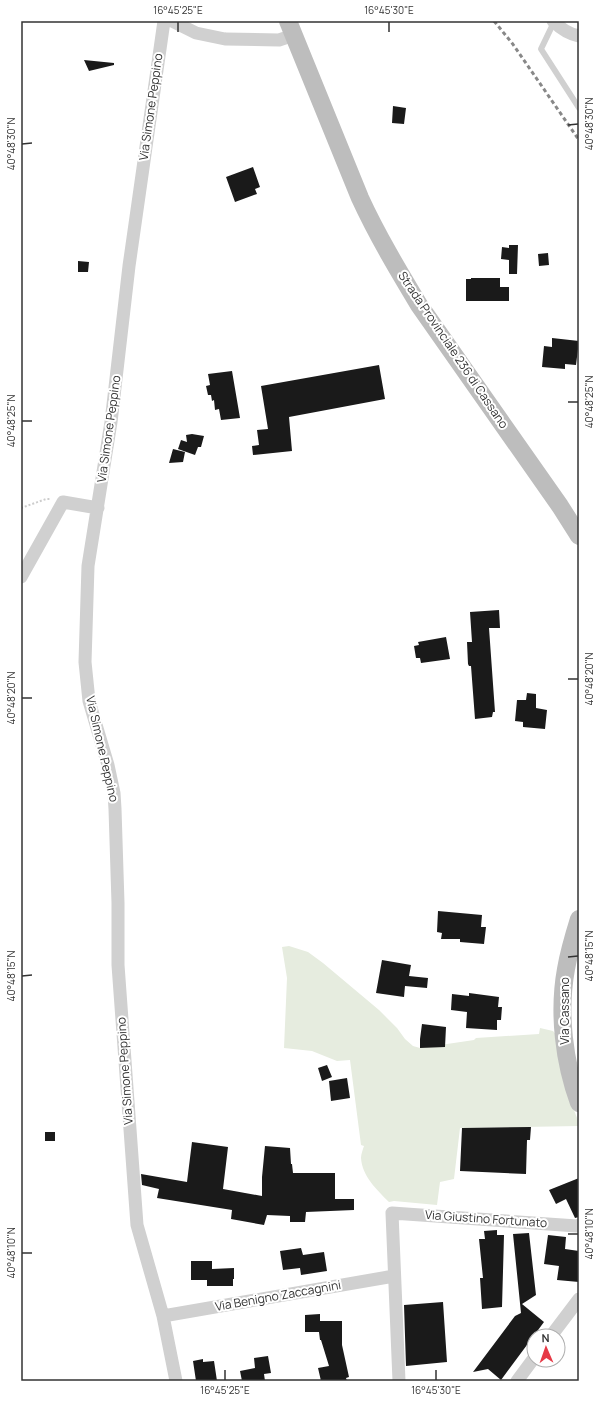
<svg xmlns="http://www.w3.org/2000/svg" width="600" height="1402" font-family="Manrope,sans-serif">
<rect width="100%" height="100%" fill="#fff"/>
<path fill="#e6ecdf" d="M289,946L308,952L323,963L379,1010L397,1028L405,1039L413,1046L420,1048L474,1040L476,1038L539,1034L540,1028L553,1031L559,1038L572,1105L579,1123V1126L460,1128L454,1179L440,1182L437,1205L394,1201L389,1202C377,1190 362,1176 361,1158C361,1154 363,1149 364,1146L361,1145L350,1060L337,1061L312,1051L284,1048L287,978L282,947Z"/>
<path fill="#1a1a1a" d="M84,60L114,63V65L89,71Z
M393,106L406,108L404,124L392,123Z
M253,167L260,187L255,189L257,194L235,202L226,177Z
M509,245H518L517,274H509V260L501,259L502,247L509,248Z
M548,253L549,265L539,266L538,254Z
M78,261L89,262L88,272H78Z
M471,278H500V287H509V301H466V279H471Z
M552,338L579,341L576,365L565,364V369L542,367L544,346L552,347Z
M379,365L385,399L289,417L292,451L253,455L252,446L259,445L257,430L268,429L261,386Z
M232,371L240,418L221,420L219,409L215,410L214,400L212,401L211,395H208L206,386L210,385L208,374Z
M192,434L204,436L201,447H198L195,455L178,449L181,440L187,442L186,435Z
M173,449L185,452L183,462L169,463Z
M499,610L500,628H489L495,712H493L492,717L475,719L471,666H469L468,664L467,642H472L470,612Z
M446,637L450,659L421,663L420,658H416L414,646L419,645L418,642Z
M527,693L536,694V708L547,710L545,729L523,727V722L515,721L517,700H526Z
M438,911L482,915L481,927H486L484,944L460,942V939H441L442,933L437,932Z
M382,960L411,965L409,976L428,978L427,988L405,986L404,997L376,993Z
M469,993L499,997L498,1007H502L501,1020H497V1030L466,1028L467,1012L451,1010L452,994L469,996Z
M422,1024L446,1027L445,1047L420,1048V1039Z
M327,1065L332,1077L322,1081L318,1068Z
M347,1078L350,1098L331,1101L329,1081Z
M531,1127L530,1140H527L526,1174L460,1171L462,1128Z
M45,1132H55V1141H45Z
M192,1142L228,1147L223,1189L262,1196V1177L265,1146L290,1148L291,1164H292L293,1173H335V1199H354V1210L306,1212L305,1222H290V1216L267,1215L264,1225L231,1219L232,1210L157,1198L159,1189L142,1185L141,1174L187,1182Z
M579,1178V1217L575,1218L566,1199L556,1204L549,1190Z
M497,1230V1235H504L502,1307L482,1309L480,1278H483L479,1239H485L484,1231Z
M529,1233L536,1295L522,1304L544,1322L501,1380L488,1369L473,1372L515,1316L521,1313L513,1234Z
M548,1235L566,1237L565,1249L579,1251V1282L557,1280L559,1266L544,1264Z
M301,1248L303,1255L324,1252L327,1271L301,1275L300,1268L283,1270L280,1251Z
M191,1261H212V1269L234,1268V1279H233V1286H207V1280H191Z
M443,1302L447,1362L406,1366L404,1305Z
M320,1314V1321H342V1345L349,1377L346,1378L347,1381H321L318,1368L329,1366L321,1340H320L319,1332H305V1315Z
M268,1356L271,1373L264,1374L265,1381H242L240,1371L255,1368L254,1358Z
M203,1359V1362L214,1361L217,1381H196L193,1361Z"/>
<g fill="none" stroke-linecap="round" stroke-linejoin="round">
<path stroke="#cdcdcd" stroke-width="2" stroke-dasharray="2 2" stroke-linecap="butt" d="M21,508L46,499H50"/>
<path stroke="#d0d0d0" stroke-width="6" d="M554,22L541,49L579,108"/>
<path stroke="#d0d0d0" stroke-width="13" d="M164,21L129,266L111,422L88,566L85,662L89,701L108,765L114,793L115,809L118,903V965L137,1225L163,1316L176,1381
M172,21L196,33L225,39L279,40L294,35
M553,21C561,29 568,34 579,36
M21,577L63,502L98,508
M163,1316L394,1276
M551,1336L579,1299
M399,1381L392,1213L577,1226L579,1225
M517,1381L534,1358"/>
<path stroke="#bdbdbd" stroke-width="18" d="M288,21L360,198C377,235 398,270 419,305L560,506L579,536
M579,919C574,935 569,952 566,969C558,1013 564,1062 579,1103"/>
<path stroke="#888" stroke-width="3" stroke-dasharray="4 3" stroke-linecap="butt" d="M494,21L512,43L579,140"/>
</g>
<path fill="none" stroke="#333" stroke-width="1.5" d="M178,22V32M389,22V32M568,125L578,124M22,144L32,143M568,402H578M22,421H32M568,679H578M22,698H32M568,957L578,956M22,976L32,975M568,1234H578M22,1253H32M225,1370V1380M436,1370V1380"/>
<g text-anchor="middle" stroke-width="4" stroke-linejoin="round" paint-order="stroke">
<g font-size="12" fill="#333" stroke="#fff">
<text transform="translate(151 107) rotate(-82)" y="4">Via Simone Peppino</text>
<text transform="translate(453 350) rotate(56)" y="4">Strada Provinciale 236 di Cassano</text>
<text transform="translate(109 429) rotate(-82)" y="4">Via Simone Peppino</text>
<text transform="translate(102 749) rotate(77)" y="4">Via Simone Peppino</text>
<text transform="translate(565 1011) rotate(-90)" y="4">Via Cassano</text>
<text transform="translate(125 1071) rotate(-94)" y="4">Via Simone Peppino</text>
<text transform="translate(486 1219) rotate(4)" y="4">Via Giustino Fortunato</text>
<text transform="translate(278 1296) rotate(-10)" y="4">Via Benigno Zaccagnini</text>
</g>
</g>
<rect width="600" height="1402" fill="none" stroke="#ffffff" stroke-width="44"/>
<g transform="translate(546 1348) rotate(358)"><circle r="19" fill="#ffffff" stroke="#adadad"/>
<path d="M0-3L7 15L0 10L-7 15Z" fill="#e63946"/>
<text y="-6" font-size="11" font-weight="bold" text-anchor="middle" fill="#333333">N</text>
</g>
<rect x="22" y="22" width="556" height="1358" fill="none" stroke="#333" stroke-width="1.5"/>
<g font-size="10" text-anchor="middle" fill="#333">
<text x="178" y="14">16°45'25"E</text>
<text x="389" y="14">16°45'30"E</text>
<text transform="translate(589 124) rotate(-90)" y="4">40°48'30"N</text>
<text transform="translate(11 144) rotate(-90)" y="4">40°48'30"N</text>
<text transform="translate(589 402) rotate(-90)" y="4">40°48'25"N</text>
<text transform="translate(11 421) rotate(-90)" y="4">40°48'25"N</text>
<text transform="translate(589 679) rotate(-90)" y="4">40°48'20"N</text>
<text transform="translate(11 698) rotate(-90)" y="4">40°48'20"N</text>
<text transform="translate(589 956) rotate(-90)" y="4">40°48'15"N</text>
<text transform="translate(11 976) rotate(-90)" y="4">40°48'15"N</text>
<text transform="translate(589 1234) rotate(-90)" y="4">40°48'10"N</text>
<text transform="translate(11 1253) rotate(-90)" y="4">40°48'10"N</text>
<text x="225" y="1394">16°45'25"E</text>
<text x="436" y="1394">16°45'30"E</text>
</g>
</svg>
